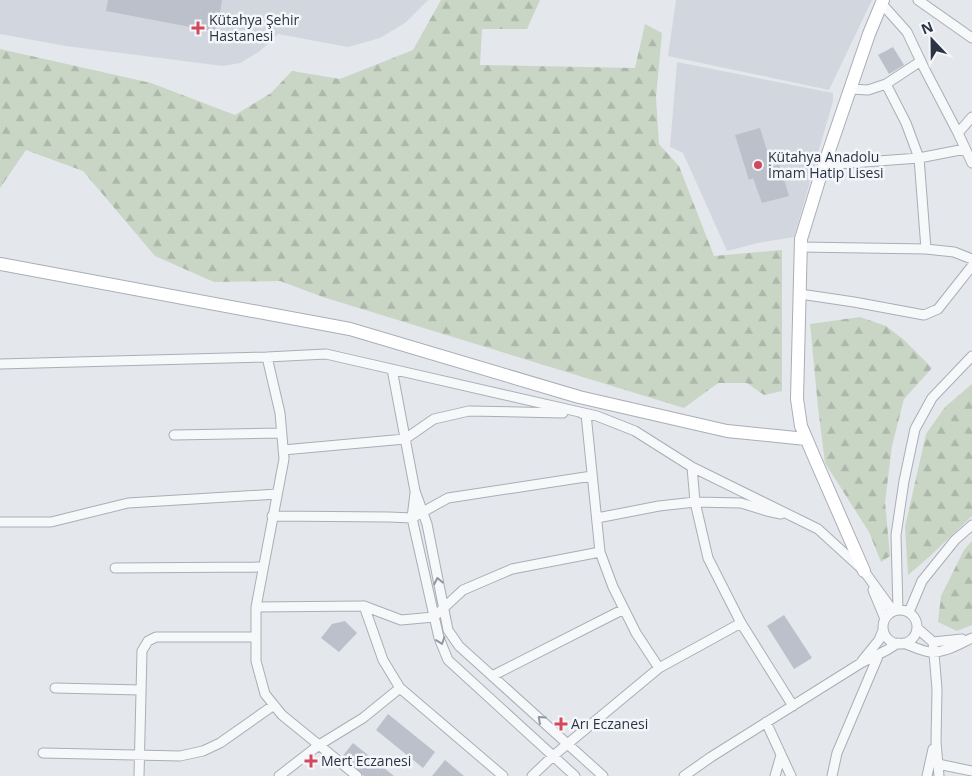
<svg xmlns="http://www.w3.org/2000/svg" width="972" height="776" font-family="'Open Sans',sans-serif">
<defs>
<pattern id="forest-firs" width="22" height="20" patternUnits="userSpaceOnUse" patternTransform="scale(1.25)"><rect width="22" height="20" fill="#c9d6c5"/><path d="M5 1l3.5 6h-7zM16 11l3.5 6h-7z" fill="#adb8ab"/></pattern>
</defs>
<rect width="100%" height="100%" fill="#e4e7ec"/>
<path fill="#d2d6de" d="M0,0H428L405,23L380,38L348,47L278,34L260,51L240,63L223,66L66,46L0,34Z
M676,0H872L829,90L668,56Z
M677,62L833,93V101L794,237L758,243L727,251L683,153L670,147Z"/>
<path fill="url(#forest-firs)" d="M441,0H540L527,29H482L480,65L635,68L645,24L662,33L656,97L659,144L679,166L714,256L782,250V391L764,395L747,383H718L684,408L323,297L280,281L214,282L155,256L83,171L26,150L0,188V49L151,83L235,115L271,93L292,71L340,79L413,50Z
M860,317L886,326L904,340L932,368L904,399L892,446L885,502L890,556L881,562L869,532L825,463L818,407L810,324Z
M972,384V516L929,557L908,575L905,527L926,434L945,407Z
M972,541V625L957,631L938,622L941,596L964,550Z"/>
<path fill="#bbc0ca" d="M108,0H222L217,32L106,11Z
M893,47L904,65L889,74L878,55Z
M760,128L772,167L779,164L789,196L762,203L753,178L749,180L735,135Z
M784,615L812,658L794,669L767,626Z
M345,621L357,633L339,652L321,638L332,624Z
M388,714L435,752L423,768L376,730Z
M353,743L394,776H364L341,758Z
M445,760L464,776H432Z"/>
<g fill="none" stroke-linecap="round" stroke-linejoin="round">
<g stroke="#a9aeb7" stroke-width="11">
<path id="street" d="M918,0L972,38
M882,4L907,32L924,68L958,133L972,163
M886,84L906,123L919,158L926,249
M850,89L868,90L886,84L921,61
M958,133L972,117
M824,165L919,158L965,149
M801,247L926,249L954,252L972,259
M800,294L854,302L924,315L938,309L972,266
M267,357L280,413L284,459L256,607V661L265,694L282,715L357,776
M0,364L267,357L326,354L597,416L635,431L692,467L818,529L864,571L893,611
M392,369L415,491L427,524L448,630L459,646L603,776
M581,413L586,414L600,552L613,587L636,633L659,668
M174,435L281,433
M283,450L405,439L434,419L469,411L563,413
M692,467L695,502L708,558L741,623L793,706
M415,493L412,518L439,638L448,660L575,776
M272,516L389,517L412,518L448,498L592,476
M597,518L659,506L695,502L741,503L767,511L781,514
M0,522H51L128,503L277,494
M115,568L263,567
M873,590L885,619
M364,606L383,660L400,688L503,776
M256,607L364,606L401,620L434,617L463,590L512,569L600,552
M898,610L896,535L904,481L915,429L932,398L972,356
M883 627a17 17 0 1 1 34 0a17 17 0 1 1-34 0Z
M909,612L922,581L955,540L972,525
M917,628L933,642L962,639
M933,642L937,689L936,742L939,776
M903,643C912,646 921,651 930,652C945,653 959,644 972,638
M862,661L879,640L883,630
M492,676L624,609
M55,688L141,690
M766,722L791,776
M43,753L180,756L203,751L220,743L274,705
M938,764L972,771
M139,776L142,651L148,641L156,637H256
M279,776L319,745L363,718L400,688
M532,776L553,756L659,668L741,623
M684,776L711,757L861,663L887,650L898,643
M775,776L781,755
M832,776L837,753L879,654
M927,776L933,749"/>
</g>
<g stroke="#a9aeb7" stroke-width="14">
<path id="secondary" d="M0,264L350,329L579,397L727,431L806,439
M864,571L815,459L801,426L797,399L801,239L820,177L869,34L883,0"/>
</g>
<use href="#street" stroke="#f7f8fa" stroke-width="9"/>
<use href="#secondary" stroke="#fff" stroke-width="12"/>
</g>
<defs><path id="oneway-chevron" d="M-2-3.5L2.5 0L-2 3.5" fill="none" stroke-width="1.6" stroke-linecap="round" stroke-linejoin="round" transform="scale(1.25)"/></defs>
<g stroke="#9196a0">
<use href="#oneway-chevron" transform="translate(438 581) rotate(-101)"/>
<use href="#oneway-chevron" transform="translate(441 641) rotate(71)"/>
<use href="#oneway-chevron" transform="translate(541 719) rotate(-138)"/>
</g>
<g fill="#d1495b" stroke="#f4f6f9" stroke-width="2">
<path d="M195.5 20.5h5v5h5v5h-5v5h-5v-5h-5v-5h5z"/>
<circle cx="758" cy="165" r="5"/>
<path d="M558.5 716.5h5v5h5v5h-5v5h-5v-5h-5v-5h5z"/>
<path d="M308.5 753.5h5v5h5v5h-5v5h-5v-5h-5v-5h5z"/>
</g>
<g text-anchor="middle" stroke-width="5" stroke-linejoin="round" paint-order="stroke">
<g font-size="14" fill="#2b3445" stroke="#f4f6f9" text-anchor="start">
<text x="209" y="25">Kütahya Şehir<tspan x="209" dy="16">Hastanesi</tspan></text>
<text x="768" y="162">Kütahya Anadolu<tspan x="768" dy="16">İmam Hatip Lisesi</tspan></text>
<text x="571" y="729">Arı Eczanesi</text>
<text x="321" y="766">Mert Eczanesi</text>
</g>
</g>
<g transform="translate(932 40) rotate(338)" stroke="#f4f6f9" stroke-width="4" paint-order="stroke">
<path d="M0-4L9 19L0 12L-9 19Z" fill="#2b3445"/>
<text y="-8" font-size="14" font-weight="bold" text-anchor="middle" fill="#2b3445">N</text>
</g>
</svg>
